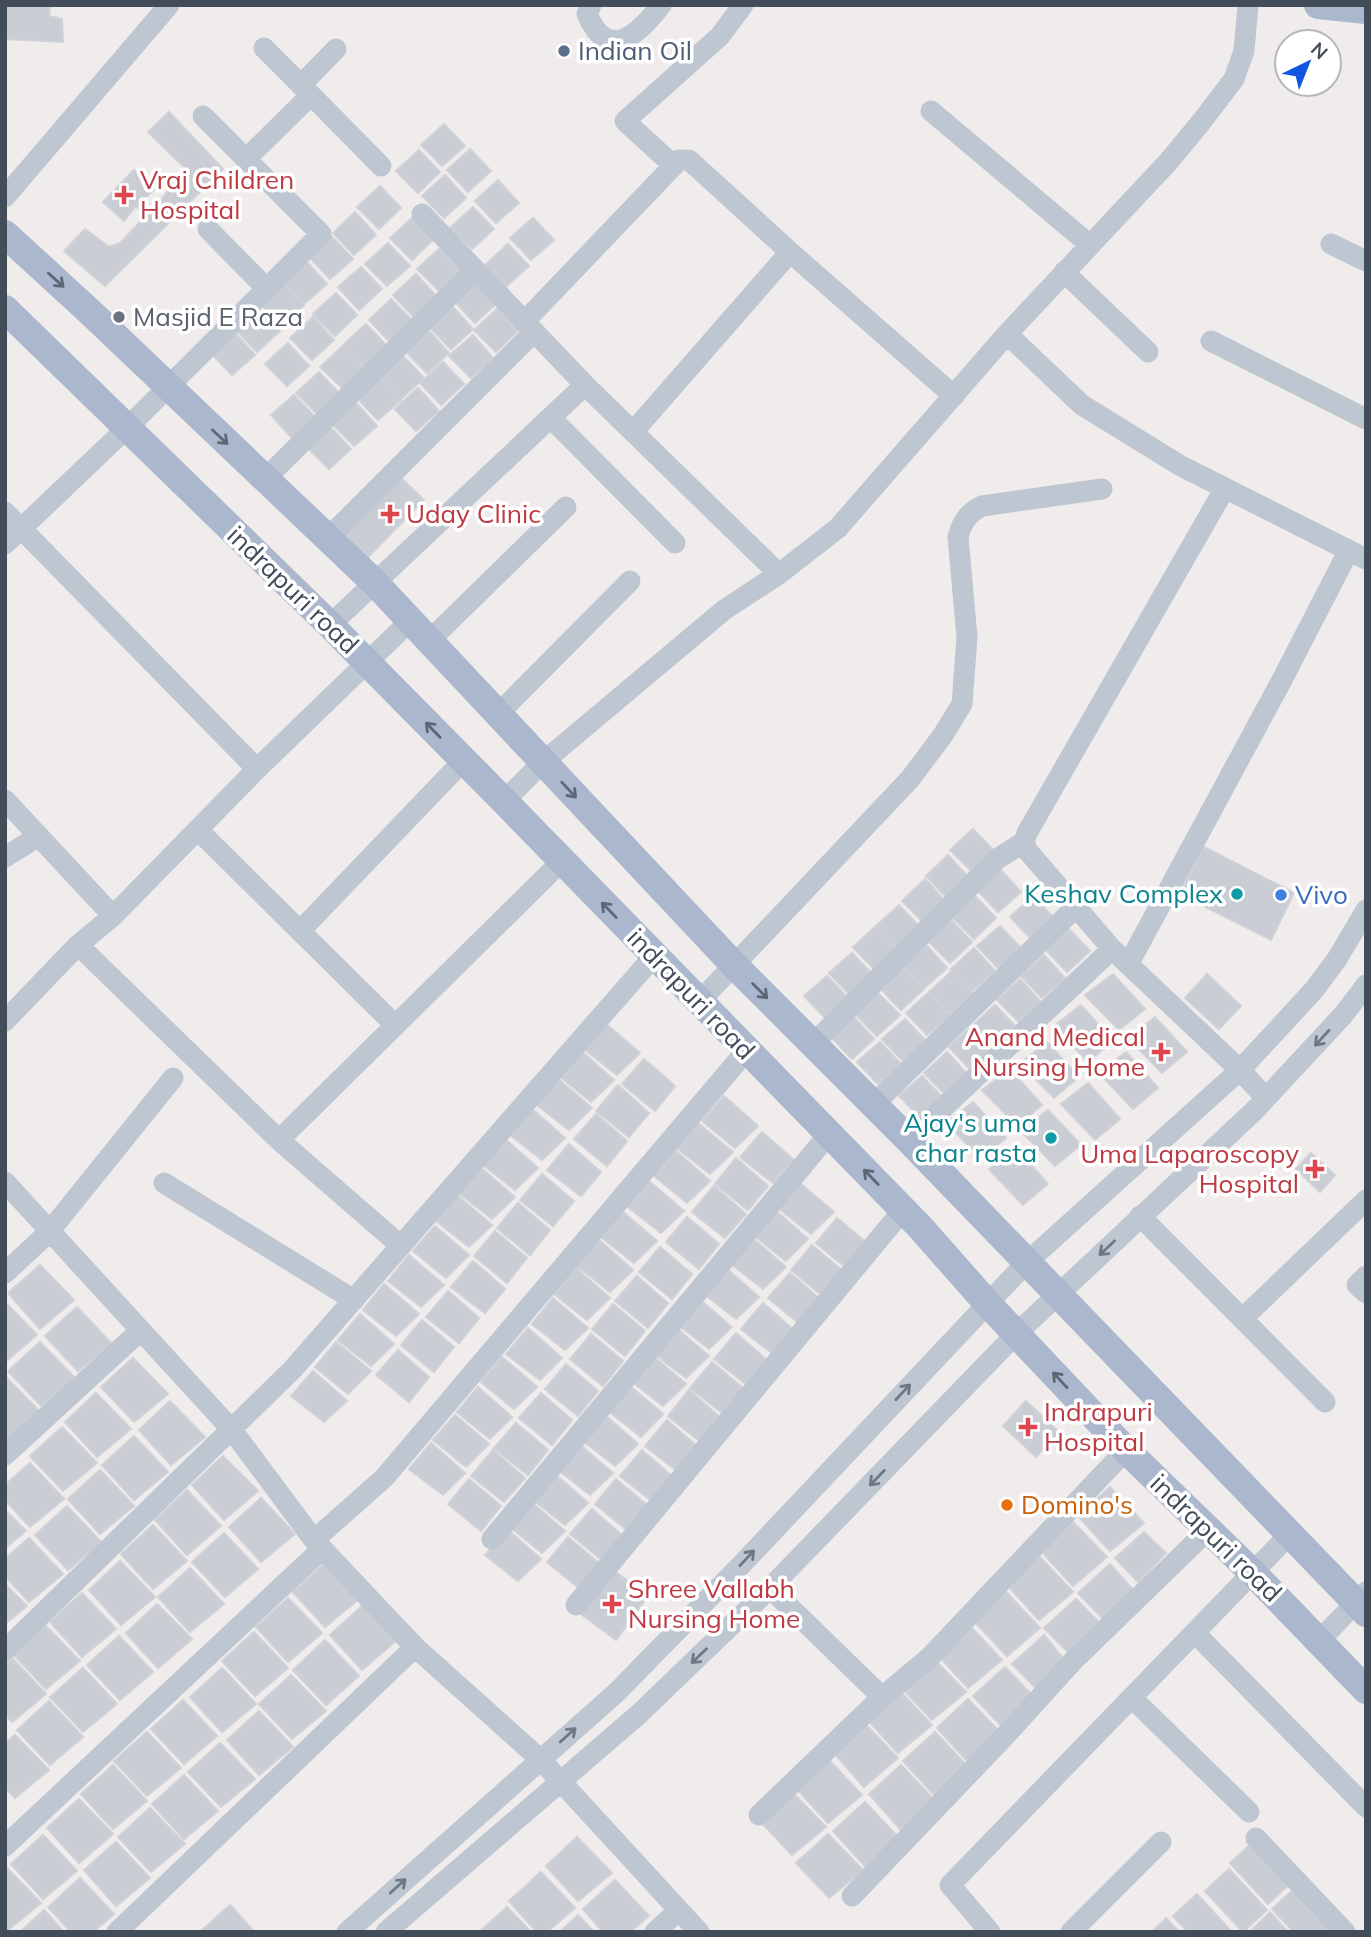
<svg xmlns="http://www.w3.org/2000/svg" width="1371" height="1937" font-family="Mulish,sans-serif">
<rect width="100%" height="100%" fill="#efeceb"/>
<path fill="#cacdd4" stroke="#cfd1d8" stroke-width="2" d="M6,5H50L49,16L62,19L63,42L5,39Z
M169,112L223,169L105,286L64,251L85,229L109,247L120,243L145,217L136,206L124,221L103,202L134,170L154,190L141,201L152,211L186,169L148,132Z
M444,124L465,146L442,166L421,145Z
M470,149L491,171L468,192L447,170Z
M419,150L440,172L418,193L396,171Z
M445,175L466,198L444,218L422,196Z
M498,180L519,203L496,223L475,201Z
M380,186L401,208L379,229L357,207Z
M473,207L494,229L472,249L450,228Z
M355,212L376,235L354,255L333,233Z
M413,217L434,239L412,260L390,238Z
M533,218L554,240L531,260L510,238Z
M331,236L353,259L330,279L309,257Z
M388,243L410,266L387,286L365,264Z
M508,244L529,266L506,287L485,265Z
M440,248L462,271L439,291L417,269Z
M306,261L327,284L304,304L283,282Z
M361,267L382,289L359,310L338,287Z
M416,274L437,297L414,317L393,295Z
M477,280L498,302L475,323L454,301Z
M283,283L304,305L282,326L260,304Z
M336,293L357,315L335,336L313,314Z
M391,299L413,321L390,342L369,320Z
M452,306L473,329L451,349L429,327Z
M259,309L280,331L257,352L236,330Z
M497,309L518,331L496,352L474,330Z
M313,317L334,340L312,360L290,338Z
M366,324L387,346L364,367L343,345Z
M428,330L449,353L427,373L405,351Z
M234,332L255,355L232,375L211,353Z
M473,335L493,358L471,378L449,356Z
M288,343L309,366L287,386L265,364Z
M343,346L364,368L342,388L320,367Z
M403,356L424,378L401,399L380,376Z
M443,362L464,384L441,405L420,383Z
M319,372L340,394L317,414L296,393Z
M380,377L401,400L378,420L357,398Z
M418,388L439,411L416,431L395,409Z
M294,395L315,417L292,438L271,415Z
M356,403L377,426L354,446L332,424Z
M330,427L351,449L329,469L307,447Z
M399,476L424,500L368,557L343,533Z
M973,829L995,852L972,872L950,850Z
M1204,847L1294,893L1271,940L1180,894Z
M948,855L969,878L947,898L926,876Z
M1000,869L1021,892L998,912L977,890Z
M925,879L946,902L923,922L902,901Z
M975,896L996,918L974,939L952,917Z
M1033,896L1054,918L1031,939L1010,917Z
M899,905L920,927L898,948L876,926Z
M951,920L972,942L950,963L928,941Z
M876,926L897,949L874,969L853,947Z
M1000,926L1021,948L998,968L977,946Z
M1069,929L1090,951L1067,972L1046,950Z
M926,945L947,968L924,988L903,966Z
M974,948L995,971L972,991L951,969Z
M852,953L873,975L850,995L829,973Z
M1044,955L1065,978L1042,998L1021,976Z
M903,967L924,989L901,1010L880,988Z
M952,971L973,993L950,1014L929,992Z
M1113,974L1145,1009L1119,1030L1085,995Z
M1207,974L1241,1006L1219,1029L1185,998Z
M827,976L848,998L825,1018L804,996Z
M1020,979L1041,1002L1019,1022L997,1000Z
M929,992L950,1015L927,1035L906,1013Z
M878,993L900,1015L877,1036L855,1014Z
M995,1005L1016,1027L993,1048L972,1026Z
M1081,1005L1113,1041L1088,1062L1054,1026Z
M853,1016L874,1039L852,1059L831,1037Z
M1155,1017L1187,1052L1162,1073L1128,1038Z
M905,1019L926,1041L903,1061L882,1039Z
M605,1023L640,1053L617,1075L584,1049Z
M972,1026L993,1049L970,1069L949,1047Z
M880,1042L901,1064L878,1084L857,1062Z
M1047,1042L1079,1077L1054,1098L1020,1063Z
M580,1050L614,1080L591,1102L558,1075Z
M947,1052L968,1075L946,1095L924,1073Z
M1126,1052L1158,1088L1133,1109L1099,1073Z
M644,1059L675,1086L655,1111L622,1084Z
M1010,1069L1042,1105L1017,1126L982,1090Z
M922,1076L943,1098L921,1118L899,1096Z
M557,1078L592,1108L569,1130L536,1104Z
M1088,1083L1120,1119L1095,1140L1061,1104Z
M618,1085L649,1113L629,1137L596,1111Z
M724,1096L758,1126L735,1148L702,1121Z
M973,1102L1006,1138L981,1158L946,1123Z
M531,1108L565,1138L542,1160L509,1134Z
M1048,1110L1081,1145L1055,1166L1021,1131Z
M596,1114L627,1141L607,1166L574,1139Z
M698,1123L733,1152L710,1174L677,1148Z
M762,1132L793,1159L773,1183L740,1157Z
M504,1138L538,1168L515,1190L482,1164Z
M569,1144L601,1172L581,1196L547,1170Z
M1016,1148L1048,1184L1023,1205L989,1169Z
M676,1151L710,1181L687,1203L654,1176Z
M1311,1153L1335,1175L1320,1192L1296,1169Z
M736,1158L768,1186L748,1210L715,1184Z
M480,1167L515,1197L492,1219L459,1193Z
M542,1174L574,1201L553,1226L520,1200Z
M649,1181L684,1211L661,1233L628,1207Z
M799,1182L834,1212L811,1234L778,1208Z
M714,1186L746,1214L725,1238L692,1212Z
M457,1195L492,1225L469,1247L436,1221Z
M518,1203L550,1230L530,1255L497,1228Z
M774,1209L808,1239L786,1261L752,1234Z
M622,1211L657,1241L634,1263L601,1237Z
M687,1217L719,1244L699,1269L666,1242Z
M837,1218L869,1245L849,1270L816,1243Z
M435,1226L469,1255L446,1278L413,1251Z
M495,1231L527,1258L507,1283L474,1256Z
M751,1237L786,1267L763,1289L730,1263Z
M599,1240L633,1270L610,1292L577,1266Z
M812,1245L844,1272L823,1296L791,1270Z
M660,1247L692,1274L672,1299L639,1272Z
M409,1255L444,1285L421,1307L388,1281Z
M473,1261L505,1289L485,1313L451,1287Z
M40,1265L74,1300L40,1329L8,1293Z
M725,1267L759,1297L736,1319L703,1293Z
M576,1268L610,1298L587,1320L554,1294Z
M790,1273L821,1300L801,1325L768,1298Z
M637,1276L668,1303L648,1328L615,1301Z
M384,1284L419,1314L396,1336L363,1310Z
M448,1291L479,1318L459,1343L426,1317Z
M553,1298L588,1328L565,1350L532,1324Z
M698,1298L732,1327L709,1349L676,1323Z
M5,1302L37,1335L5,1362Z
M763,1303L795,1331L774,1355L741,1329Z
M613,1304L645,1331L625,1356L592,1329Z
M77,1307L111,1343L78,1371L45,1336Z
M360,1314L394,1344L371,1366L338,1340Z
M422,1320L454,1347L434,1372L401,1345Z
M674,1326L709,1356L686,1378L652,1352Z
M528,1328L562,1358L540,1380L506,1354Z
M736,1333L768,1361L747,1385L714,1359Z
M591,1334L623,1361L603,1386L570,1359Z
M40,1342L75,1378L41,1406L8,1371Z
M336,1342L371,1371L348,1394L315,1367Z
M398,1350L429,1377L409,1402L376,1375Z
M651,1354L686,1384L663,1406L630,1380Z
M502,1357L537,1387L514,1409L481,1382Z
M133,1358L168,1394L134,1422L101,1387Z
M712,1362L744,1389L724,1414L690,1388Z
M566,1364L598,1391L578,1416L545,1389Z
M313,1371L347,1401L324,1422L291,1396Z
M6,1377L41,1413L7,1441L5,1439Z
M629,1385L663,1414L641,1437L607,1410Z
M478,1387L512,1417L490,1439L457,1412Z
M689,1390L721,1418L701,1442L668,1416Z
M96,1393L131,1429L97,1457L65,1422Z
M541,1393L572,1420L552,1445L519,1418Z
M170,1401L205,1437L171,1465L139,1430Z
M1026,1401L1059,1432L1036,1457L1003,1426Z
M604,1414L638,1444L615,1466L582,1440Z
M455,1415L489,1444L466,1467L433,1440Z
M667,1420L699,1448L678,1472L645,1446Z
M516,1423L548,1450L528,1475L494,1448Z
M62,1427L97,1463L63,1491L30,1456Z
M134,1436L168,1472L134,1500L102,1465Z
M431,1443L465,1473L443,1495L409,1469Z
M578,1443L613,1473L590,1495L557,1469Z
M493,1450L525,1478L504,1502L471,1476Z
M642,1450L673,1477L653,1502L620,1476Z
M223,1456L258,1491L224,1520L192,1485Z
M30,1463L64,1499L30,1527L5,1500V1485Z
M100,1470L134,1506L100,1534L68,1499Z
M554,1473L588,1503L565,1525L532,1499Z
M469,1479L501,1506L481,1531L448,1504Z
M616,1479L648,1506L628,1531L595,1504Z
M1110,1487L1144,1523L1110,1551L1078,1516Z
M187,1490L221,1526L187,1555L155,1520Z
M261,1498L295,1534L261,1562L229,1527Z
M530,1501L565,1531L542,1553L509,1526Z
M67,1506L101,1542L68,1570L35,1535Z
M592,1509L623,1536L603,1561L570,1534Z
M5,1510L26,1531L5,1548Z
M1073,1522L1107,1557L1073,1586L1041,1551Z
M153,1525L187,1561L153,1589L121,1554Z
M507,1529L541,1559L518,1581L485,1555Z
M1144,1532L1166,1553L1138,1582L1115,1558Z
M224,1533L258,1569L225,1597L192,1562Z
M568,1537L600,1564L580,1589L547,1562Z
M29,1538L63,1574L29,1602L5,1576V1559Z
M1039,1556L1073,1592L1039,1620L1007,1585Z
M120,1561L155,1597L121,1625L89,1590Z
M325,1563L359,1599L325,1627L293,1592Z
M1110,1564L1135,1592L1106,1622L1078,1593Z
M190,1568L224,1604L190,1632L158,1597Z
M613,1570L648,1596L616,1640L581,1614Z
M5,1584L27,1606L5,1624Z
M1006,1592L1040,1628L1007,1656L974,1621Z
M82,1593L116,1629L82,1657L50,1622Z
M288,1598L322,1633L288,1662L256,1627Z
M1076,1599L1102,1625L1072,1656L1044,1628Z
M157,1604L192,1639L158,1668L126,1633Z
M362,1606L396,1641L362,1670L330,1635Z
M968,1624L1002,1660L968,1688L936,1653Z
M45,1625L80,1661L46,1689L13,1654Z
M254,1632L288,1668L255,1696L222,1661Z
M1044,1635L1065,1661L1037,1689L1012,1664Z
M119,1636L153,1672L120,1700L87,1665Z
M325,1640L359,1676L326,1705L293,1670Z
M931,1656L966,1692L932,1720L899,1685Z
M12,1658L46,1694L12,1722L5,1714V1664Z
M1005,1667L1031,1694L1002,1727L973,1696Z
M83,1668L117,1704L83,1732L50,1697Z
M222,1668L256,1704L222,1732L190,1697Z
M291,1675L326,1711L292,1739L259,1704Z
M898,1689L932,1725L898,1753L866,1718Z
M968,1699L1000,1732L969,1763L937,1728Z
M183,1700L217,1736L184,1764L151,1729Z
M49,1701L83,1737L50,1765L17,1730Z
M259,1711L293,1747L259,1775L227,1740Z
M864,1723L898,1758L864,1787L832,1751Z
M147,1732L181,1768L147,1796L114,1761Z
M935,1732L969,1768L935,1796L903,1761Z
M15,1735L49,1770L15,1798L5,1787V1743Z
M220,1743L255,1779L221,1807L188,1772Z
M828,1759L862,1795L828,1823L796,1788Z
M113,1765L147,1801L113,1829L81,1794Z
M901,1765L935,1801L901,1830L869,1794Z
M184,1775L218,1811L184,1839L152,1804Z
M791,1791L826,1827L792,1855L759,1820Z
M79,1799L113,1834L79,1863L47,1828Z
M865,1802L899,1838L865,1866L833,1831Z
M150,1808L185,1844L151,1872L118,1837Z
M828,1834L863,1870L829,1898L796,1863Z
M43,1835L77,1871L43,1899L11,1864Z
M577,1837L612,1873L578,1901L546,1866Z
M1254,1841L1292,1882L1268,1904L1230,1863Z
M116,1842L150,1878L116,1906L84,1870Z
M6,1867L41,1903L7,1931L5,1929Z
M1229,1869L1267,1910L1243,1932L1205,1891Z
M541,1872L575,1908L547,1932H537L509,1901Z
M80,1878L114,1914L93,1932H71L48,1907Z
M615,1880L649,1916L630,1932H603L583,1909Z
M1296,1887L1334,1928L1330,1932H1294L1272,1909Z
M1197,1894L1232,1932H1188L1173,1916Z
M230,1905L252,1929L250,1932H200Z
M507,1907L531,1932H479Z
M44,1910L64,1932H20Z
M1270,1912L1288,1932H1250Z
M578,1915L594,1932H560Z
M1166,1918L1179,1932H1152Z"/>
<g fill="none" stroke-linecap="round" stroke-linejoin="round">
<path stroke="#bec6d2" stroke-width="21" d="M591,5L587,14C608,63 638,35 661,5
M301,85L336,49
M311,95L381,166
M931,111L1090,245
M246,159L311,95L264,48
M674,166L625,121L720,36L743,5
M5,197L169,5
M422,214L585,385L779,574
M208,229L267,289
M1331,244L1366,261
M1064,272L1148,352
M524,322L679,160H689L790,252L954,396
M1007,334L1082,405L1181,466L1366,559
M1211,341L1366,419
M551,418L675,543
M633,432L790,252
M265,479L475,270
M1225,488L1027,833L1024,842L1027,850L1112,949L1240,1070L1266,1098
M5,512L257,769
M328,538L534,332
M5,544L127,428L321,234L203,116
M330,625L585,385
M429,641L566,507
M497,715L630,581
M5,800L113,916
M504,801L543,762L724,610L779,574L838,528L1007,334L1169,161L1202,121L1234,79L1244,51L1248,5
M199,831L395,1025
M5,857L39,836
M300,931L463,761
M78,945L279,1140L401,1246
M1129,963L1283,678L1349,550
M699,1002L910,779L943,735L962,704L967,637L958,537C962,522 968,513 982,506L1102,489
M5,1021L78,945L113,916L257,769L410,621
M813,1044L997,859L1024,842
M873,1105L1076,907
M279,1140L562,861
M909,1140L1112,949
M5,1182L232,1430L314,1540L415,1647L541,1760L699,1932
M164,1183L354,1300
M1140,1216L1325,1402
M5,1273L49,1232L173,1078
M1366,1276L1357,1285L1366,1293
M1242,1319L1366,1200
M5,1455L140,1331
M492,1539L829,1134
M314,1540L384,1478L747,1050
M770,1588L882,1697
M576,1605L903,1210
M1195,1633L1366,1807
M1319,1641L1366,1592
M5,1650L293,1369L654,956
M1132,1698L1249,1812
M759,1815L882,1697L930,1657L1126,1450
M1256,1838L1345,1932
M5,1846L322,1549
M852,1896L1004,1737L1073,1661L1208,1530
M117,1932L415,1647
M347,1932L617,1692L744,1562L1026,1263L1240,1070L1314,990L1337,959L1366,910
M386,1932L639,1714L770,1588L1016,1334L1254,1111L1344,1014L1366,985
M655,1932L679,1910
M990,1932L950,1885L1290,1534
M1071,1932L1161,1842"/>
<path stroke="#aab7cd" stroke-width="28" d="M1318,5L1366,10
M5,234L90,312L375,583L735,966L909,1140L1366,1613
M5,309L330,625L504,801L920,1227L987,1303L1126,1450L1253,1573L1366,1690"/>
</g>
<defs><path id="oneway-shaft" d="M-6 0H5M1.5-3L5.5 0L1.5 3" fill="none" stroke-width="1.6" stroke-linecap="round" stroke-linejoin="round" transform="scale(1.75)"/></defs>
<g stroke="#5d6877">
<use href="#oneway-shaft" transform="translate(56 280) rotate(42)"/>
<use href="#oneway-shaft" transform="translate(220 437) rotate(43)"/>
<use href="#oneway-shaft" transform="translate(433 730) rotate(-134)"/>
<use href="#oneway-shaft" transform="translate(569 790) rotate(47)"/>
<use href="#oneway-shaft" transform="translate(609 910) rotate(-134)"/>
<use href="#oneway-shaft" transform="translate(760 991) rotate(45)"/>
<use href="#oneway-shaft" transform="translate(871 1177) rotate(-134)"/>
<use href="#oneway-shaft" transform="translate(1060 1380) rotate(-133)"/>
</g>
<g stroke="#6e7784">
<use href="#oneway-shaft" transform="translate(1322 1038) rotate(133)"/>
<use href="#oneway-shaft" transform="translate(1107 1248) rotate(137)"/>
<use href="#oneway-shaft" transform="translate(903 1392) rotate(-47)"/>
<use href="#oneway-shaft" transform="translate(877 1478) rotate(134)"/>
<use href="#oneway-shaft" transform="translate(747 1558) rotate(-47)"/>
<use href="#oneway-shaft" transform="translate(699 1656) rotate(136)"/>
<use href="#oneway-shaft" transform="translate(568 1735) rotate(-42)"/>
<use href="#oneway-shaft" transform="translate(398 1886) rotate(-42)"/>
</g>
<circle fill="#5c6f8a" stroke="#fff" stroke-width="2.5" cx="564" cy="51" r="7"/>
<g fill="#e0444e" stroke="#fff" stroke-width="2.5">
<path d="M120.5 184.5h7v7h7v7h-7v7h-7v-7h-7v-7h7z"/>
<path d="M386.5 503.5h7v7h7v7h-7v7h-7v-7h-7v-7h7z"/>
<path d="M1157.5 1041.5h7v7h7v7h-7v7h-7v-7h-7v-7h7z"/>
<path d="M1311.5 1158.5h7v7h7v7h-7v7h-7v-7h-7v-7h7z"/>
<path d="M1024.5 1416.5h7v7h7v7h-7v7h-7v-7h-7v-7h7z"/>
<path d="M608.5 1593.5h7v7h7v7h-7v7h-7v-7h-7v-7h7z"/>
</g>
<circle fill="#6b7280" stroke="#fff" stroke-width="2.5" cx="119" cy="317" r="7"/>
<g fill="#0f9aa8" stroke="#fff" stroke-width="2.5">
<circle cx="1237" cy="894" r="7"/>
<circle cx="1051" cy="1138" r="7"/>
</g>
<circle fill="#3f7fe0" stroke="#fff" stroke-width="2.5" cx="1281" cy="895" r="7"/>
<circle fill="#e8710a" stroke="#fff" stroke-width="2.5" cx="1007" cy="1505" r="7"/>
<g text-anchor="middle" stroke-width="7" stroke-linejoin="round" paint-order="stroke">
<g font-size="26" fill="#4e5e75" stroke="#fff" text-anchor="start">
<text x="578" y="60">Indian Oil</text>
</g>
<g font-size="26" fill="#be3a42" stroke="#fff" text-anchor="start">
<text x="140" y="189">Vraj Children<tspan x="140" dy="30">Hospital</tspan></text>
<text x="406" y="523">Uday Clinic</text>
<text x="1145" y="1046" text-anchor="end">Anand Medical<tspan x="1145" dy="30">Nursing Home</tspan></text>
<text x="1299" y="1163" text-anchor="end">Uma Laparoscopy<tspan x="1299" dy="30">Hospital</tspan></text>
<text x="1044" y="1421">Indrapuri<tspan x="1044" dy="30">Hospital</tspan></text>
<text x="628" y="1598">Shree Vallabh<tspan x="628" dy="30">Nursing Home</tspan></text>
</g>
<g font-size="26" fill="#5b616d" stroke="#fff" text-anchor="start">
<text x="133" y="326">Masjid E Raza</text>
</g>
<g font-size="26" fill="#434d5a" stroke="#fff">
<text transform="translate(293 590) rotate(44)" y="9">indrapuri road</text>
<text transform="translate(691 994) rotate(46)" y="9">indrapuri road</text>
<text transform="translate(1216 1538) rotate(44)" y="9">indrapuri road</text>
</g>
<g font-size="26" fill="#0d838f" stroke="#fff" text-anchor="end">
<text x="1223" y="903">Keshav Complex</text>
<text x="1037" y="1132">Ajay's uma<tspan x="1037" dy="30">char rasta</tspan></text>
</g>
<g font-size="26" fill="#366cbe" stroke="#fff" text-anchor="start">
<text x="1295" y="904">Vivo</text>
</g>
<g font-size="26" fill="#c56008" stroke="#fff" text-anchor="start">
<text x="1021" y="1514">Domino's</text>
</g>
</g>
<rect width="1371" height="1937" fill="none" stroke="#434d5a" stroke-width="14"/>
<g transform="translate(1308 63) rotate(43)"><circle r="33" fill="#ffffff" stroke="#b4b8bd" stroke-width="2"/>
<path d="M0-5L12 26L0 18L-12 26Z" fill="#1155e3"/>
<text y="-10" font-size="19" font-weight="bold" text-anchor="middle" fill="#434d5a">N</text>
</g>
</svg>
